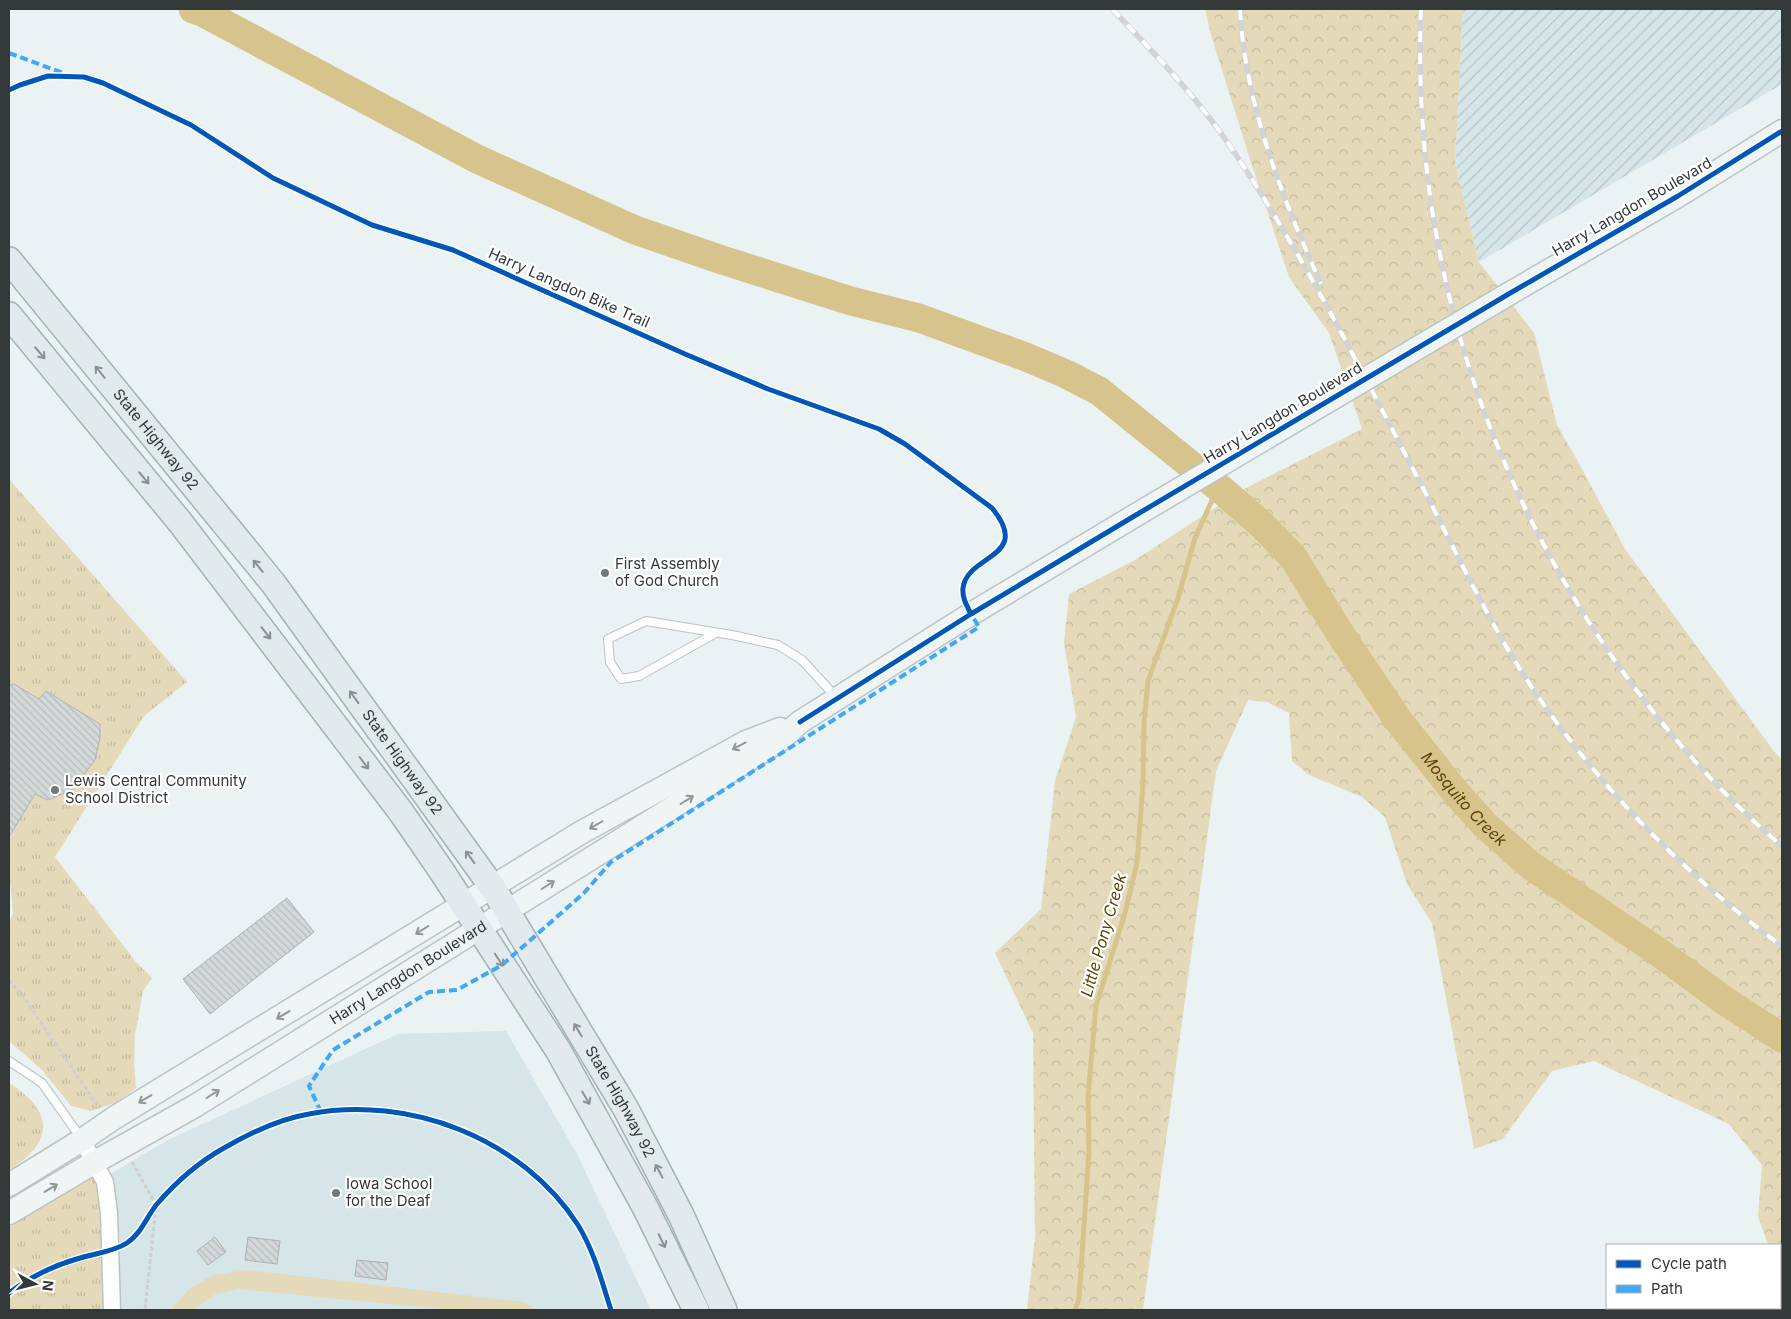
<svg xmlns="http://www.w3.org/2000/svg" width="1791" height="1319" font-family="Inter,sans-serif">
<defs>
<pattern id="industrial-furrows" width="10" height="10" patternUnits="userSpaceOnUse" patternTransform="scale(1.25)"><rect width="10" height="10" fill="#d6e5e8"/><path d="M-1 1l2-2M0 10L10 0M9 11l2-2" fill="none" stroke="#b8c5c8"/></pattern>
<pattern id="grass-tufts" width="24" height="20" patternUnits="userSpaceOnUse" patternTransform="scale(1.25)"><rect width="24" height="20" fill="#e4dab9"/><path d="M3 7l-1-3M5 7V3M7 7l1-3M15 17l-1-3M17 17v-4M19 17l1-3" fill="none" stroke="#c4bca0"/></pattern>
<pattern id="forest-crowns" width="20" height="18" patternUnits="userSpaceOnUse" patternTransform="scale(1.25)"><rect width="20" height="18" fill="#e4dab9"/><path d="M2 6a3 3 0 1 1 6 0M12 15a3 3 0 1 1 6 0" fill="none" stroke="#c4bca0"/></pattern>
<pattern id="building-back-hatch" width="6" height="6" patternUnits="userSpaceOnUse" patternTransform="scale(1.25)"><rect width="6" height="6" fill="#d3d9da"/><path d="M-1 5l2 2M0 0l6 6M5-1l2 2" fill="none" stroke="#b6bbbc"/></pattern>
</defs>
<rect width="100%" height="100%" fill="#eaf2f4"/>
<path fill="#d6e5e8" d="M506,1031L577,1154L651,1310H9V1233L170,1139L398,1034Z"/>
<path fill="url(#industrial-furrows)" d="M1463,9H1782V84L1479,262L1455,163Z"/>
<path fill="url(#grass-tufts)" d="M9,479L187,682L144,716L55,857L136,962L152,978L143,991L135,1035L134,1064L136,1088L115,1103L91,1111L71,1106L42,1070L9,1041V922L13,914L9,870V838L35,794L49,800L72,790L95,760L100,737V724L47,691L39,699L14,684L9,685Z
M9,1083C54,1111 55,1142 9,1170Z
M95,1162L112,1310H9V1213Z"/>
<path fill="url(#forest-crowns)" d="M1205,9H1463L1455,163L1479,262L1534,333L1557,425L1576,458L1625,549L1776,754L1782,759V1278L1780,1275V1245H1768L1758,1216L1762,1165L1729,1124L1594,1061L1552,1071L1503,1139L1474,1149L1432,923L1407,884L1385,817L1362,797L1309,775L1292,761L1289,713L1267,702L1248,700L1216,771L1143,1310H1027L1035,1238L1033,1033L995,953L1041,909L1055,781L1076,717L1064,643L1069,594L1135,560L1244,489L1362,429L1329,333L1289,277L1249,156L1211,35Z"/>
<path fill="#e4dab9" d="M247,1270L524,1302L538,1310H450L239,1289L216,1294L193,1310H171L189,1289L213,1275Z"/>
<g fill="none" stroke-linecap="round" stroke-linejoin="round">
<path stroke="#d7c48d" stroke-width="5" d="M1075,1310L1079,1299L1089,1151L1088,1096L1096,1006L1125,913L1137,863L1143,784L1144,723L1148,681L1178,598L1195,538L1218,487"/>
<path stroke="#d7c48d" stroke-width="29" id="s1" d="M193,9L202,12L477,159L635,230L719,259L851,301L919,318L1026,357L1066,374L1099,391L1223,491L1262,525L1293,557L1341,635L1398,720L1456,793L1486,826L1530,865L1657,951L1725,1001L1782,1038"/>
</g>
<path fill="url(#building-back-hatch)" stroke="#acb2b3" d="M14,684L39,699L46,691L100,724V737L95,760L72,790L48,800L35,794L9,837V685Z
M287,898L314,932L210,1014L183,979Z
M215,1237L226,1252L208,1265L197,1251Z
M248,1237L280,1241L277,1264L245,1260Z
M357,1260L388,1263L386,1280L355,1276Z"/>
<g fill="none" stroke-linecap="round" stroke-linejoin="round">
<g stroke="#bdc3c4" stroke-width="10">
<path id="lane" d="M716,633L639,676L621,679L610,662L608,639L646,621L732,635L778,645L802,660L836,697
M9,1061L42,1083L81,1138"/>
</g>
<g stroke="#bdc3c4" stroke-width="19">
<path id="street" d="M82,1140L105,1182L109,1213L112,1310"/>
</g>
<g stroke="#bdc3c4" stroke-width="25">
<g id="secondary">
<path d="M1512,292L1678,196L1782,131"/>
<path d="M9,1185L82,1140L114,1118L582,832L746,742L780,729"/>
<path id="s2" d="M9,1213L95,1162L195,1106L779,741L800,722L971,614L1136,515"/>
</g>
</g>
<g stroke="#a2b2b6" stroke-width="28">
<g id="primary">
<path id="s3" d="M9,260L273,583L493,888L626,1109L681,1215L724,1310"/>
<path d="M9,315L180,522L401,812L441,870L558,1050L645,1207L696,1310"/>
</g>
</g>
<path stroke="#ced0d0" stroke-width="3" stroke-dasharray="4 2.5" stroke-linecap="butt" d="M9,980L23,996L99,1108
M132,1162L156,1205L145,1310"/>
<use href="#lane" stroke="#fcfdfd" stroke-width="8"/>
<use href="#street" stroke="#fcfdfd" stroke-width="16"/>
<use href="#secondary" stroke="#eff4f5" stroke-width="22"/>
<use href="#primary" stroke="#e2eaed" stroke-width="25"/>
<g stroke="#d1d3d5" stroke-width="5.5">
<path id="rail" d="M1112,9C1154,53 1196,96 1230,146C1304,255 1364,376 1425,492C1457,554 1487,618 1525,677C1593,781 1682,873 1782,946
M1240,9C1245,104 1282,197 1321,284
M1421,9C1411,254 1487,490 1634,687C1677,744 1727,800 1782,846"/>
</g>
<use href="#rail" stroke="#fff" stroke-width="4" stroke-dasharray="11" stroke-linecap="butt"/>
<g stroke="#bdc3c4" stroke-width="25" stroke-linecap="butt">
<path id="secondary-bridge" d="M1136,515L1512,292"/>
</g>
<use href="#secondary-bridge" stroke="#eff4f5" stroke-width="22"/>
<path stroke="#3fa9f5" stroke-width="4" stroke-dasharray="8 4" stroke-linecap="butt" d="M9,53L63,73
M321,1112L309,1086L333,1050L429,992L457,990L502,965L584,893L611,862L979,627L971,614"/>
<g stroke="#fff" stroke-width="8">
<path id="cycleway" d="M9,90L20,85L48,76L84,77L103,83L191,125L273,178L372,225L453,250L685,354L768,389L879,429L905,444L992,508C1033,558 967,554 963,588C962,598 967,606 971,614
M800,722L971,614L1136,515L1512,292L1678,196L1782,131
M9,1293C30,1277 55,1265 80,1258C96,1253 113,1252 127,1243C141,1234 147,1216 157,1204C176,1182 199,1162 224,1148C250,1133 279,1119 309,1114C409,1095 522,1138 578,1225C594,1251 602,1282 611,1310"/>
</g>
<use href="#cycleway" stroke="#0057b8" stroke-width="5"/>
</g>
<defs><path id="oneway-shaft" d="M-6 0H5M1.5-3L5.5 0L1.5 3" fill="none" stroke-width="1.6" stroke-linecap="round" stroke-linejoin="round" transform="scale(1.25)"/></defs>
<g stroke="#8a9193">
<use href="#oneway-shaft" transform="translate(40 353) rotate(50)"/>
<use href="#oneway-shaft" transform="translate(100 372) rotate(-129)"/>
<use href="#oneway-shaft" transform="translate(144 478) rotate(50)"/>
<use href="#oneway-shaft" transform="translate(258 566) rotate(-129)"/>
<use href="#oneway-shaft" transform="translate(266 633) rotate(52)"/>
<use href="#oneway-shaft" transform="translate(354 697) rotate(-126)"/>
<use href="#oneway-shaft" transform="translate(364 763) rotate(53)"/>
<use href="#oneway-shaft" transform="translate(470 857) rotate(-126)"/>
<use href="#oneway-shaft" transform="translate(499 960) rotate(57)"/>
<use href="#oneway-shaft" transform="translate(578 1030) rotate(-121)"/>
<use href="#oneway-shaft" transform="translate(586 1098) rotate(60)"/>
<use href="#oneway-shaft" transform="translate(659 1171) rotate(-118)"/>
<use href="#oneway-shaft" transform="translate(662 1241) rotate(64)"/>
</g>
<g stroke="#919697">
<use href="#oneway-shaft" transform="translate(739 746) rotate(152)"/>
<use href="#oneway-shaft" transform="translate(687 800) rotate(-32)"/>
<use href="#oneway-shaft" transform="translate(596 825) rotate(150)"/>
<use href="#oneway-shaft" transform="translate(548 885) rotate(-32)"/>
<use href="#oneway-shaft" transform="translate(422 930) rotate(148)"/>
<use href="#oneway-shaft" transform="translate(283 1015) rotate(149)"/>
<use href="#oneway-shaft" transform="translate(213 1094) rotate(-32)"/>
<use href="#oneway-shaft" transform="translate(145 1099) rotate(149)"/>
<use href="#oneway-shaft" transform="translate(51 1188) rotate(-31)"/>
</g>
<g fill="#73797a" stroke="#fff" stroke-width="2">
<circle cx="605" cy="573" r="5"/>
<circle cx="55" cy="790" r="5"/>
<circle cx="336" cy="1193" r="5"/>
</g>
<g text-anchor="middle" stroke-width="4.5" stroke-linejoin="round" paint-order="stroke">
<g font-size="15" fill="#333839" stroke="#fff">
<text transform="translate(1632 207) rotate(-30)" y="5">Harry Langdon Boulevard</text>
<text transform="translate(569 288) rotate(24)" y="5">Harry Langdon Bike Trail</text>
<text transform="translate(1283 413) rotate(-31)" y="5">Harry Langdon Boulevard</text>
<text dy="5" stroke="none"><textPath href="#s3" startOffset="232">State Highway 92</textPath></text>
<text dy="5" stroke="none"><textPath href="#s3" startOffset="638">State Highway 92</textPath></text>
<text dy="5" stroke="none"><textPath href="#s2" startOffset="466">Harry Langdon Boulevard</textPath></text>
<text dy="5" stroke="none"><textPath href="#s3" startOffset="1042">State Highway 92</textPath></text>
</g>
<g font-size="15" fill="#333839" stroke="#fff" text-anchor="start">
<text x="615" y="569">First Assembly<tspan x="615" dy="17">of God Church</tspan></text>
<text x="65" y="786">Lewis Central Community<tspan x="65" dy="17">School District</tspan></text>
<text x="346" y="1189">Iowa School<tspan x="346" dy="17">for the Deaf</tspan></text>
</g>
<g font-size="16" font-style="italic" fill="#5a4503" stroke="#fff">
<text dy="6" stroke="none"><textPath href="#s1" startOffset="1539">Mosquito Creek</textPath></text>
<text transform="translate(1103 935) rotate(-74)" y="6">Little Pony Creek</text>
</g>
</g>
<rect width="1791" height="1319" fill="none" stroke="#333839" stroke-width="20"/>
<rect x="1606" y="1244" width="175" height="65" fill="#ffffff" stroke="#adafb0"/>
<rect x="1616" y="1260" width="25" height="8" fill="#0057b8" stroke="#adafb0"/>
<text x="1651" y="1269" font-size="15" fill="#333839">Cycle path</text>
<rect x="1616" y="1285" width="25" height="8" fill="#3fa9f5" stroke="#adafb0"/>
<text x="1651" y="1294" font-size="15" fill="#333839">Path</text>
<g transform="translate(35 1284) rotate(97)" stroke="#ffffff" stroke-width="4" paint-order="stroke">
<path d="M0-4L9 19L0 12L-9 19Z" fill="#333839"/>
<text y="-8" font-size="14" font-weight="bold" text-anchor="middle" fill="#333839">N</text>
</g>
</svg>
